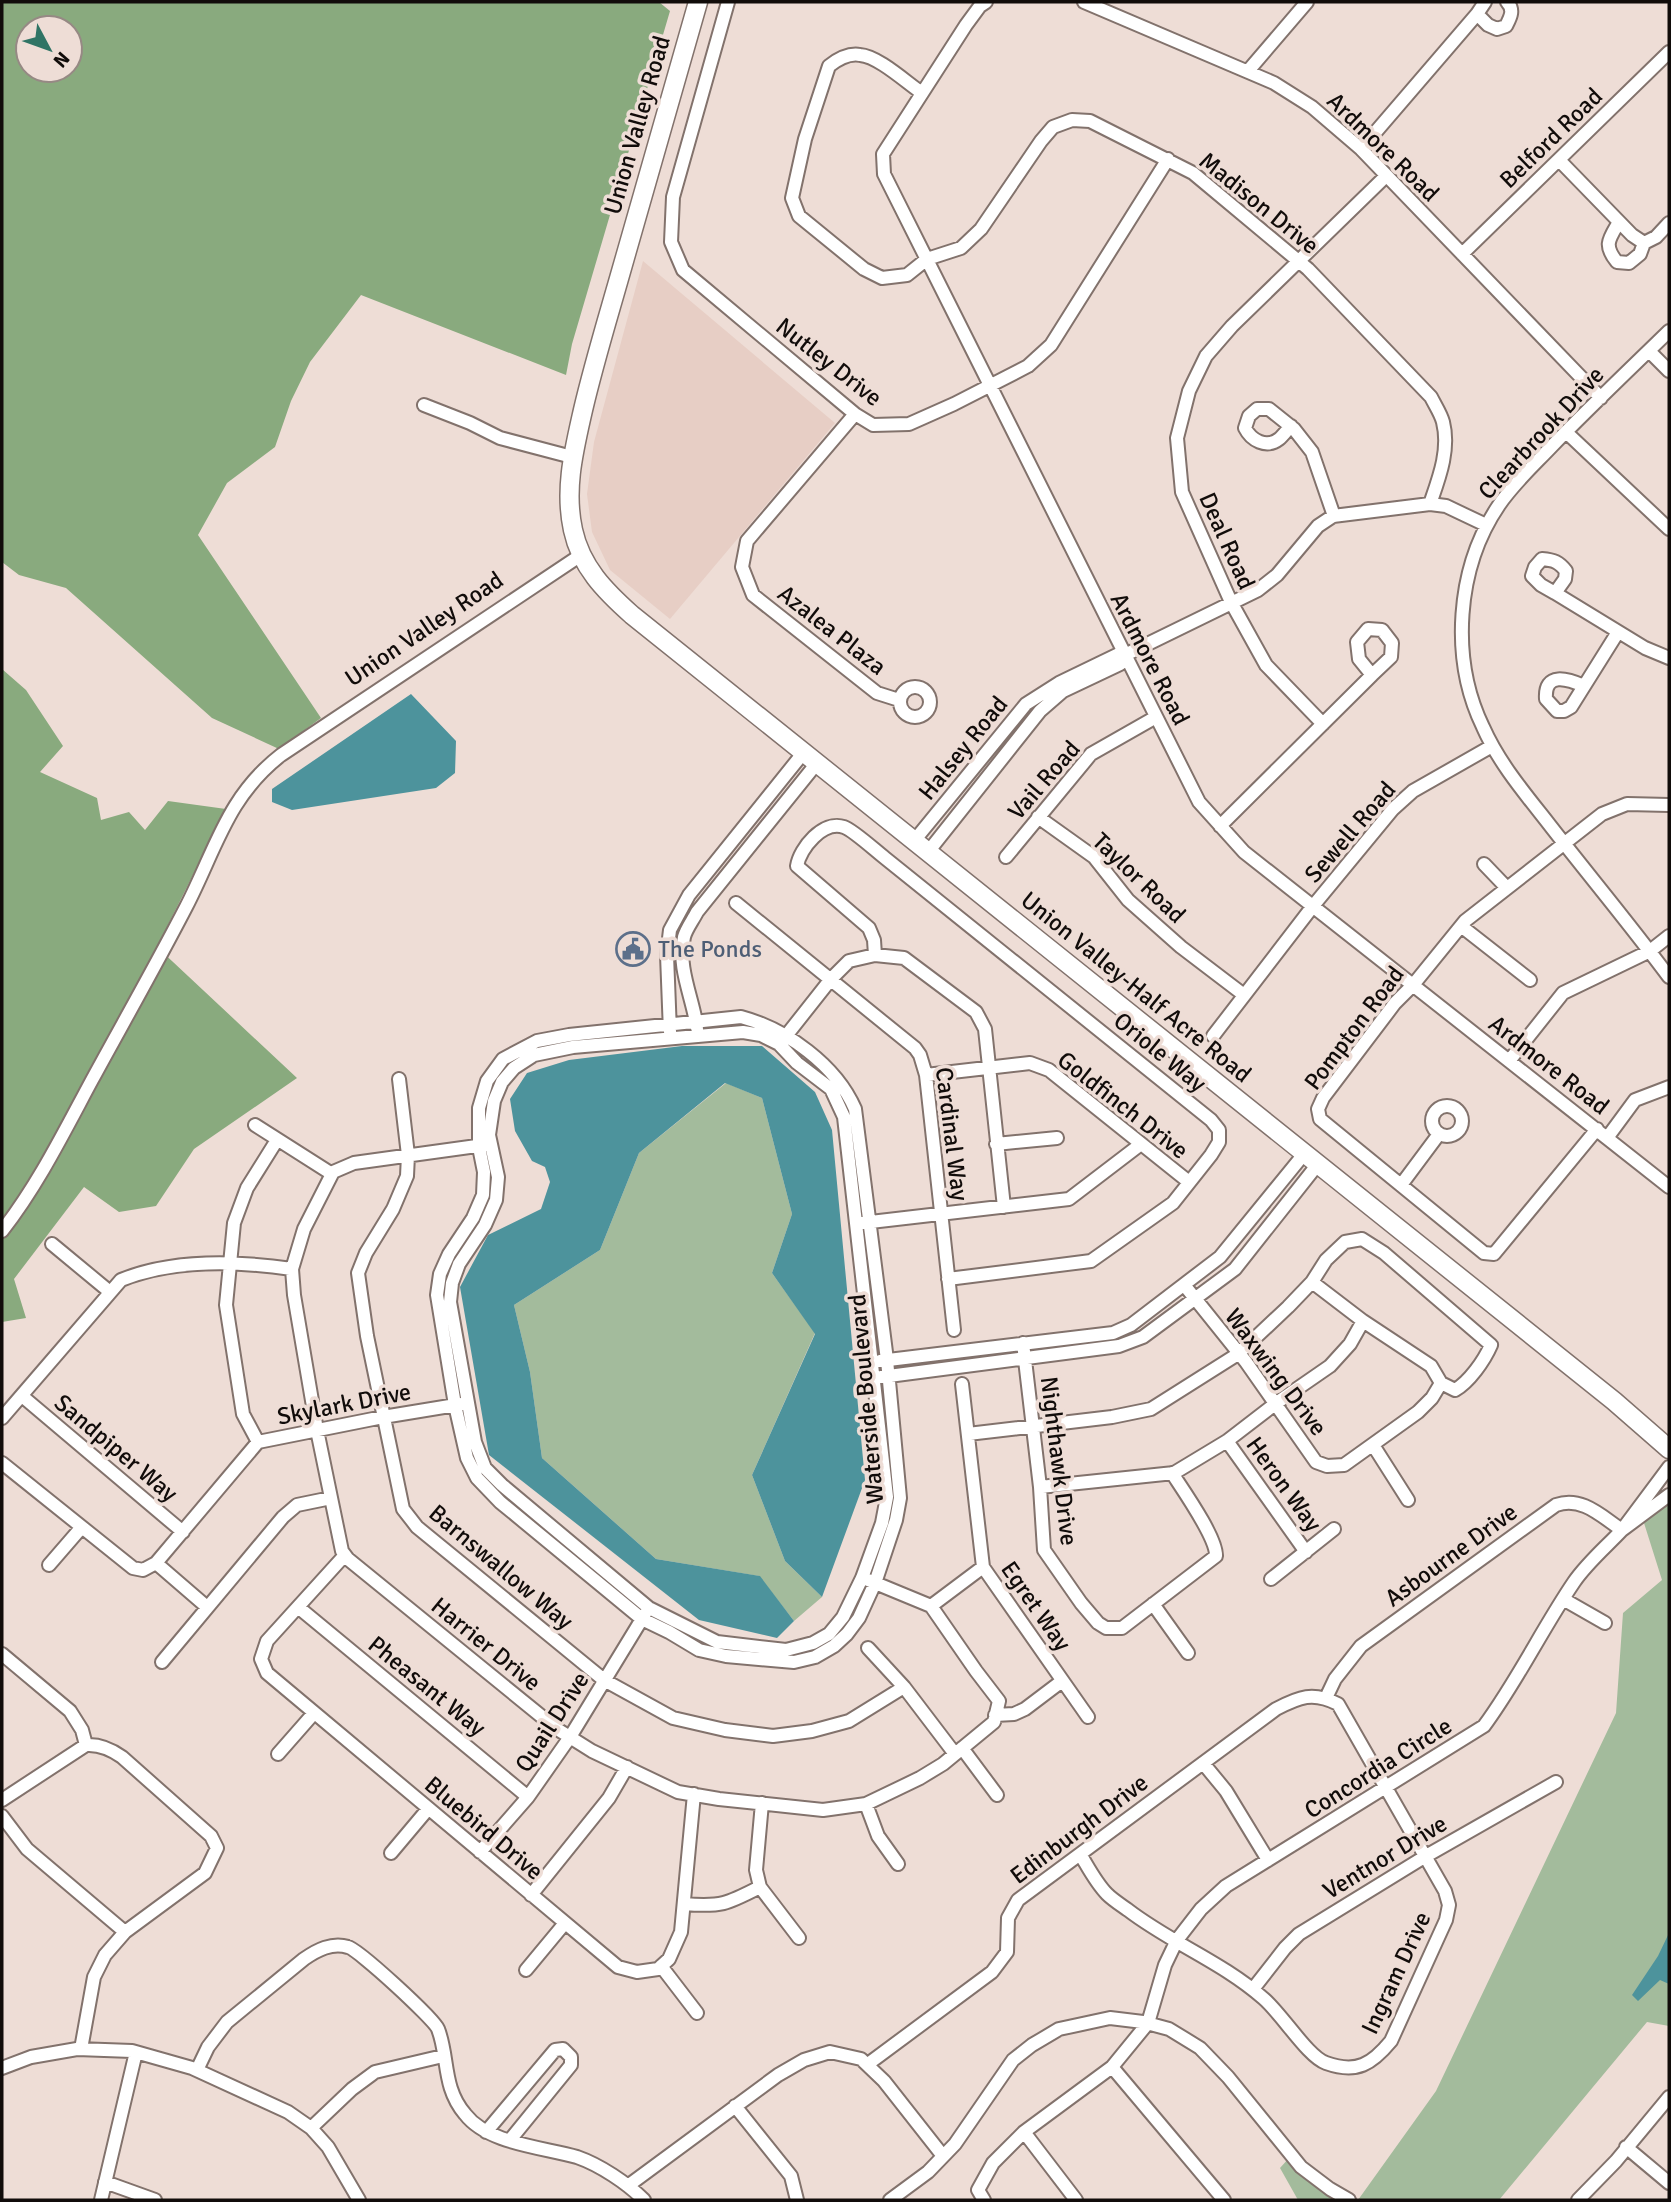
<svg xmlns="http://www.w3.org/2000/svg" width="1671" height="2202" font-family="Signika,sans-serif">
<rect width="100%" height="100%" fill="#eeddd6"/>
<path fill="#e7cec5" d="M643,261L835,423L670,619L610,570L592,532L587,494L594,442Z"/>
<path fill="#a3bb9c" d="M726,1083L762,1098L792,1214L772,1273L815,1333L752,1475L785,1561L822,1597L794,1621L759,1576L656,1559L542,1458L530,1372L514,1305L600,1250L639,1153Z
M1669,1504V2026L1647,2022L1499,2200H1358L1436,2091L1616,1713L1623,1613L1662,1580L1644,1523Z
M1289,2158L1347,2200H1298L1280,2168Z"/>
<path fill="#89aa7e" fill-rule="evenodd" d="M2,2H659L670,11L572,344L566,375L361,295L310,362L291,401L275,447L227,483L198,535L321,718L279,749L212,718L66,588L19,575L2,562ZM28,28H70V70H28Z
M2,669L26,690L63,746L40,772L97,798L101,820L129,812L145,830L168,801L226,809L157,947L297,1078L194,1149L156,1206L119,1212L84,1187L14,1279L26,1318L2,1322Z"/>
<path fill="#4d939c" d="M411,694L456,741L455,773L436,788L292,810L272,802V789Z
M682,1046H762L815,1092L832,1130L865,1480L822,1597L785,1561L752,1475L815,1334L772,1273L792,1214L762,1098L725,1083L639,1153L600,1250L514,1305L530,1372L542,1458L656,1559L760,1576L794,1621L777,1638L699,1620L489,1455L460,1287L488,1235L541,1209L550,1182L545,1167L532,1161L515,1131L510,1099L527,1073L569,1060Z
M1669,1933V1984L1660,1980L1638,2001L1632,1995L1658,1956Z"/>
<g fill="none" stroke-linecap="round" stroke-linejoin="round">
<g stroke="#82726c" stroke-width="16">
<path id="street" d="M728,2L673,197L671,242L683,270L855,414L873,425L909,424L954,404L1028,366L1051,345L1168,159
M986,2L980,6L966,25L883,154L884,174L1199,802L1244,852L1669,1187
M1084,2L1274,83L1312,107L1361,149L1601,398
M1485,2L1477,14L1488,25L1497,29L1506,26C1510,18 1515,10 1507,2
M1248,71L1307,2
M1361,149L1477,14
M1559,160L1632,235L1644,243
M1619,222C1609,239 1603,245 1617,262L1629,263L1640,254L1644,243
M1644,243L1656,237L1669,223
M1462,254L1669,52
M1669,331C1630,369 1590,407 1552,446C1534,465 1514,483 1499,505C1456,568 1450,659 1483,727C1498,761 1522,790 1545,819C1586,872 1629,923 1669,977
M1649,351L1669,371
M424,405L470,423L500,438L572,457
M855,414L747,541L742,567L753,595L877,693L899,700
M1291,426C1287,430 1283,436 1279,439C1266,449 1251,440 1245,428L1249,416L1257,409H1269L1294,429L1312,452L1334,516
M1566,432L1669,529
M1430,504L1446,506L1486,525
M1542,559C1554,560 1559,562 1566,571L1565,579L1555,593L1541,585L1532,576L1535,567Z
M1555,593L1645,648L1669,658
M1368,629L1382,630L1392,643L1391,657L1372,675L1359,659L1357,642Z
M1584,686C1568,679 1544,671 1546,699L1557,711H1564L1571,707L1618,632
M900 702a15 15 0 1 1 30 0a15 15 0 1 1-30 0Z
M1323,724L1266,665L1231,602L1182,492L1177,438L1189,391L1206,356L1232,326L1386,176
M1038,817L1094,857L1128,900L1181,947L1244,995
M1220,826L1372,675
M914,841L1026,704L1059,683L1119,654L1125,655L1258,590L1277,575L1318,526L1333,516L1430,504C1439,478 1450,450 1443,422C1441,414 1435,405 1431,397L1308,269L1193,173L1090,121L1072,120L1053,127L1041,141L981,229L961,248L927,259L907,275L882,278L864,269L799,216L792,198L805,139L829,66C838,59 849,53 860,55C878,56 907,83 922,93
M928,852L1040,711L1063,691L1120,664L1125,655
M1006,857L1091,754L1156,717
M1484,864L1507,888
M736,903L915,1048L920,1055L926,1075L954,1330
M1461,926L1530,980
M875,955L874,940L869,928L797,866C800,848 823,820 844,827C853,830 876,851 885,858L1211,1120L1219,1130V1142L1211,1155L1173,1203L1091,1261L948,1279
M741,1017C786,1029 836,1065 855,1109L887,1360L900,1498L896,1520L875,1583L859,1618L847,1634L834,1646L815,1657L794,1662L726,1656L699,1650L669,1632L642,1619L500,1502L477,1478L467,1458L455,1405L437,1295L440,1274L449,1254L473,1218L483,1195L484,1172L479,1147V1108L487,1081L503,1059L537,1041L569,1035Z
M697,1028C693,998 677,968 684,937C686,929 693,920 697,912L817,763
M670,1032L667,955L670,930L689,895L804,752
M743,1032L761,1035L779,1044L797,1063L831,1089L844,1117L887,1497L882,1523L862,1578L843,1617L829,1634L813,1643L786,1650L717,1642L649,1608L502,1485L485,1468L475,1442L450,1302L452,1283L459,1264L485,1225L496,1200L498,1177L489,1135L494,1101L502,1082L514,1068L534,1055L573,1047Z
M1213,1036L1313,906L1393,809L1413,791L1492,746
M782,1041L831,979L849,961L875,955L904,958L976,1012L985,1029L1004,1207
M1509,1061L1563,993L1650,951L1669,936
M926,1075L1030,1063L1049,1070L1189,1182
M399,1079L408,1155L407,1176L393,1209L366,1253L358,1273L367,1336L403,1509L417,1527L604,1680L673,1718L725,1730L773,1736L812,1731L849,1721L904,1687
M1432 1121a15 15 0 1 1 30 0a15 15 0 1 1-30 0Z
M255,1125L332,1174
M1597,1129L1494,1254L1484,1253L1320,1119L1318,1109L1323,1098L1395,1003L1413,985L1465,921L1602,814L1627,804L1669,805
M1607,1138L1635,1100L1669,1087
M996,1144L1057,1138
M484,1145L354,1163L333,1172L304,1229L292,1269L294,1295L317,1430L342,1551L348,1559L557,1729L592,1751L678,1792L719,1799L823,1810L866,1804L920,1778L943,1764L994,1722L999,1701L976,1671L931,1606
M1401,1185L1439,1134
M862,1223L1069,1199L1141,1144
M2,1231C38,1185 64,1132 92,1080C123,1023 156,965 186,907C216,849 227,797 281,755L581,555
M52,1244L110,1292
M1185,1286L1246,1362L1316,1462L1327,1466L1344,1465L1418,1412L1432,1398L1441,1383L1431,1366L1363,1321L1312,1282
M1023,1343L1040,1487L1044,1550L1081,1603L1098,1623L1106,1628H1122L1216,1556C1217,1538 1183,1490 1172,1473
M880,1361L1113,1333L1131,1325L1220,1257L1304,1154
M881,1377L1119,1346L1143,1337L1235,1269L1318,1164
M962,1384L983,1567L1088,1717
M22,1396L183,1532
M2,1418L121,1280C173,1259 237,1261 292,1269
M968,1434L1112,1417L1151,1409L1238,1354L1288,1307L1312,1282L1326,1260L1345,1242L1362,1239L1384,1253L1491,1345C1484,1361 1469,1382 1455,1390L1441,1383
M1227,1441L1306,1552
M258,1442L243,1414L226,1305L234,1223L247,1188L277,1140
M1373,1445L1408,1500
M2,1463L133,1568L143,1570L156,1563L258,1442L383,1417L462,1404
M1669,1467L1622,1530L1669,1495
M1040,1487L1174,1473L1227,1441L1275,1404L1330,1366L1350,1344L1363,1321
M345,1555L267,1641L261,1659L267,1673L618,1967L637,1972L658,1969L669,1959L681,1932L694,1794
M156,1563L207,1607
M49,1565L81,1528
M1271,1579L1334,1529
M868,1580L931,1606L983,1567
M1563,1599L1605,1623
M1153,1604L1188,1653
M298,1607L528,1797
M868,1648L904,1687L955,1754
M2,1654L70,1711L82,1730L86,1745
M162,1662L283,1517L297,1505L331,1498
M995,1715L1014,1714L1025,1709L1062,1681
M962,1748L997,1795
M278,1754L314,1713
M1203,1763L1226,1791L1268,1860
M2,1800L86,1745C100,1744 111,1749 122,1757L211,1836L217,1848L205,1873L125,1932L105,1955L94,1977L81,2049
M762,1803L756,1870L760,1887L799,1938
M866,1804L878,1836L898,1864
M2,1816L27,1849L125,1932
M480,1852L528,1797L570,1737L645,1614
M391,1853L428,1809
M531,1895L609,1798L627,1767
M684,1904C722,1907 727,1904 760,1887
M661,1966L697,2013
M526,1970L565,1923
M1253,1989L1285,1948L1299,1934L1426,1856L1556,1782
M868,2064L992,1972L1007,1952L1008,1918L1018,1900L1276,1709C1299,1697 1313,1691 1338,1704L1445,1891L1449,1905L1446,1920L1391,2041C1372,2064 1357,2074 1326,2063C1308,2057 1282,2014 1263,1998C1222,1962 1171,1943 1128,1910C1121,1905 1113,1900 1107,1894C1096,1883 1088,1867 1080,1854
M1112,2067L1224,2200
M2,2068L31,2057L77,2049L132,2051L192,2068L288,2112L311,2128L328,2147L359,2200
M197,2070L208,2047L227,2022L304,1959C317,1950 332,1942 348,1947C358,1949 434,2019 438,2029C449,2057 442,2087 465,2114C488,2144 542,2147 577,2157C600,2165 627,2183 644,2200
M735,2106L791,2176L797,2200
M311,2128L352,2089L375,2072L443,2056
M486,2132L555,2050L563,2049L571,2057V2065L510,2140
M1024,2132L1076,2200
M1626,2147L1669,2183
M105,2182L155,2200
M629,2185L778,2075L804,2060L830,2052L861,2059L884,2081L943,2156
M101,2200L136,2052
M890,2200L928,2172L955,2144L1013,2060L1032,2045L1059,2029L1110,2018L1143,2022L1169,2029L1200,2048L1228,2077L1301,2167L1330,2189L1349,2200
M984,2200L978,2190L993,2163L1024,2132L1112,2067L1148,2023L1165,1965L1177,1940L1201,1909L1226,1886L1484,1726C1518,1680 1542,1629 1574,1582C1587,1563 1606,1547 1622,1530C1601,1516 1582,1496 1556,1505L1361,1646L1335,1679L1326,1698
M1578,2200L1616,2161L1669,2097"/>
</g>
<g stroke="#82726c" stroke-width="21">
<path id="secondary" d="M698,2C672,95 645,188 618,282C606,324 593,367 583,410C574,450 564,489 573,530C581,567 605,591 632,615L1614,1401L1669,1449"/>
</g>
<use href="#street" stroke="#fff" stroke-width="12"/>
<use href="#secondary" stroke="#fff" stroke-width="18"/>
</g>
<defs>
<g id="civic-ring" transform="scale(1.75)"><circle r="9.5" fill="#eeddd6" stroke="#5c6f8a" stroke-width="1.5"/><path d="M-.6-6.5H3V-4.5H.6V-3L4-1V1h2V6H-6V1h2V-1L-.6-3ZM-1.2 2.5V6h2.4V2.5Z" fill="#5c6f8a"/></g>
</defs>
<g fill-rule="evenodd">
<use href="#civic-ring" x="633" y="949"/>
</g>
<g text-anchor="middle" stroke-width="7" stroke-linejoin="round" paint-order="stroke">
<g font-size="24" fill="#110c0a" stroke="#eeddd6">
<text transform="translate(637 125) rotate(-74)" y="8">Union Valley Road</text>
<text transform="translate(1551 138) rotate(-44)" y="8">Belford Road</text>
<text transform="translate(1383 147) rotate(44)" y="8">Ardmore Road</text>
<text transform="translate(1259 203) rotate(39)" y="8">Madison Drive</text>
<text transform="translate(829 362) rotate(38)" y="8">Nutley Drive</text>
<text transform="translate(1541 433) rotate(-47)" y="8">Clearbrook Drive</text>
<text transform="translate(1227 541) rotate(66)" y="8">Deal Road</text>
<text transform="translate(424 629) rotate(-34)" y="8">Union Valley Road</text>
<text transform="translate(832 630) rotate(38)" y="8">Azalea Plaza</text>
<text transform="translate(1150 659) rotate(63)" y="8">Ardmore Road</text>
<text transform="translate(963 748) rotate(-51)" y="8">Halsey Road</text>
<text transform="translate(1044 780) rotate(-49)" y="8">Vail Road</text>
<text transform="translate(1350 832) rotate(-49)" y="8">Sewell Road</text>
<text transform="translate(1139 878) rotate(44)" y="8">Taylor Road</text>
<text transform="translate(1136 987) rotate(39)" y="8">Union Valley-Half Acre Road</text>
<text transform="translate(1354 1028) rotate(-53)" y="8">Pompton Road</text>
<text transform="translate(1160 1052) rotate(39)" y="8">Oriole Way</text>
<text transform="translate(1549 1065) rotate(38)" y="8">Ardmore Road</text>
<text transform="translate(1123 1105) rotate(38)" y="8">Goldfinch Drive</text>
<text transform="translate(952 1134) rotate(83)" y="8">Cardinal Way</text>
<text transform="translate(1276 1372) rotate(53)" y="8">Waxwing Drive</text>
<text transform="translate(866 1399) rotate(-95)" y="8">Waterside Boulevard</text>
<text transform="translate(344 1404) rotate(-11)" y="8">Skylark Drive</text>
<text transform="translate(116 1448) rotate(40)" y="8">Sandpiper Way</text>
<text transform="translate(1059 1461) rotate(83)" y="8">Nighthawk Drive</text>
<text transform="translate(1284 1484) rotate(54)" y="8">Heron Way</text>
<text transform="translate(1451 1555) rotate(-36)" y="8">Asbourne Drive</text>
<text transform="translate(501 1567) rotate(40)" y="8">Barnswallow Way</text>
<text transform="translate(1036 1606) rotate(55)" y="8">Egret Way</text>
<text transform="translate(486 1644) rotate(39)" y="8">Harrier Drive</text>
<text transform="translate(427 1686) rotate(39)" y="8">Pheasant Way</text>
<text transform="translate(552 1722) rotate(-57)" y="8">Quail Drive</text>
<text transform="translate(1378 1768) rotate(-32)" y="8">Concordia Circle</text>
<text transform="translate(484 1828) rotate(40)" y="8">Bluebird Drive</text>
<text transform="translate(1079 1829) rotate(-37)" y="8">Edinburgh Drive</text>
<text transform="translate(1385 1857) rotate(-31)" y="8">Ventnor Drive</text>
<text transform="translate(1396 1973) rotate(-65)" y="8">Ingram Drive</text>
</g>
<g font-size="24" fill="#4e5e75" stroke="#eeddd6" text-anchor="start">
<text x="658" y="957">The Ponds</text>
</g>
</g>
<rect width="1671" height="2202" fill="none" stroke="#110c0a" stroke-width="7"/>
<g transform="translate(49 49) rotate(131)"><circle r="33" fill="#eeddd6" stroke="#968984" stroke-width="2"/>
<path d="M0-5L12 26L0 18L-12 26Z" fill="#307465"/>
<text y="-10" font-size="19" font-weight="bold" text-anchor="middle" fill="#110c0a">N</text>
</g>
</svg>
